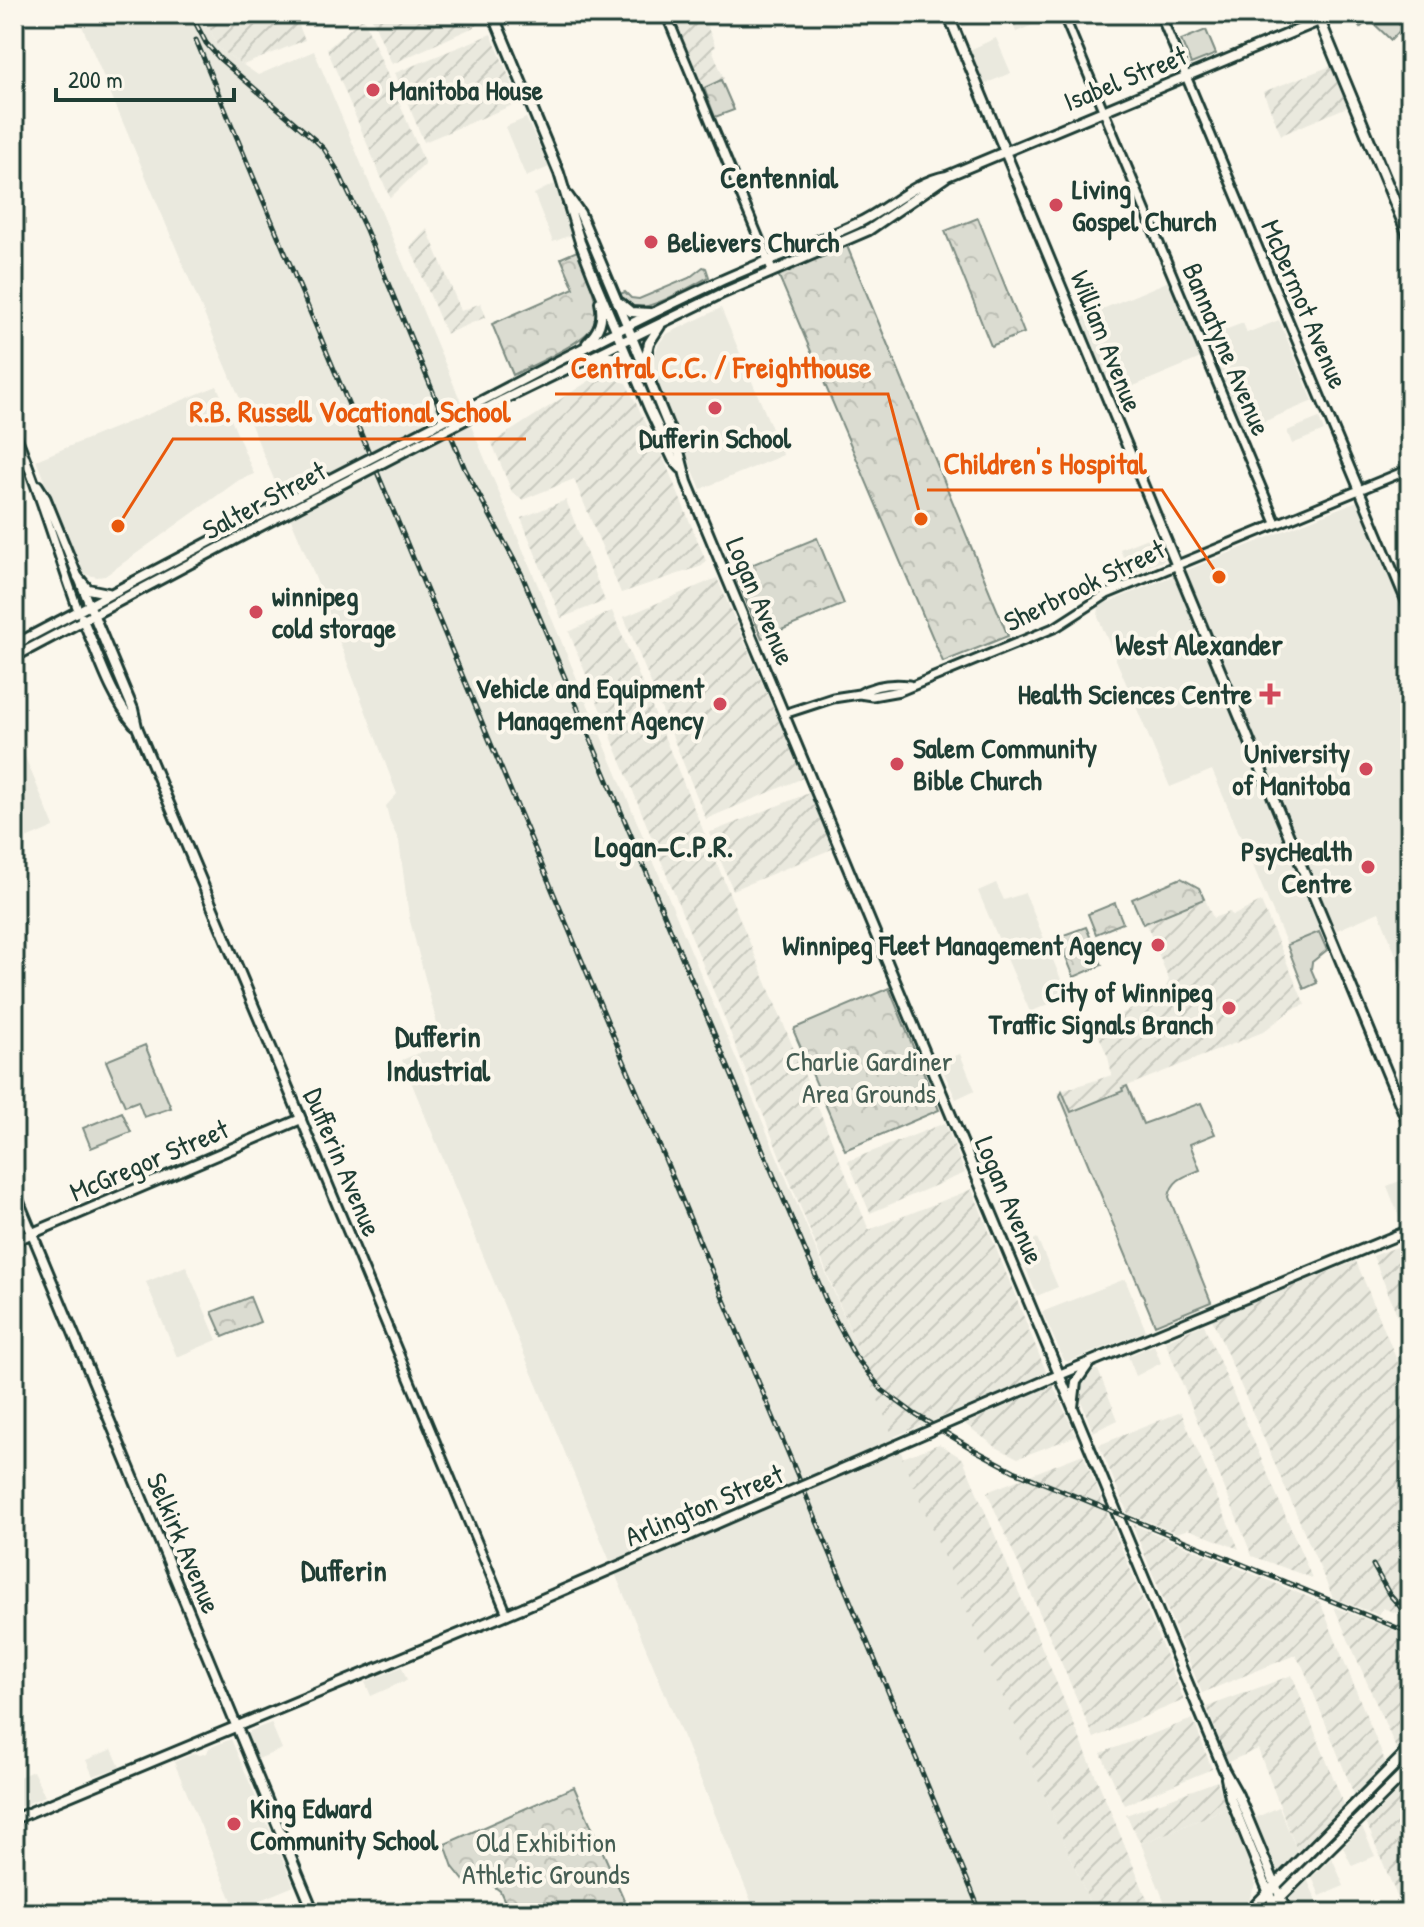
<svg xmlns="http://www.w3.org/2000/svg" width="1424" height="1927" font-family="'Patrick Hand',sans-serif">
<defs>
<pattern id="industrial-furrows" width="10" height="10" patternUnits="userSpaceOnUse" patternTransform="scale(2)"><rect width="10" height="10" fill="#eae9de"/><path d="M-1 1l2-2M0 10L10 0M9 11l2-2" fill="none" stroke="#c8c9bf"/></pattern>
<pattern id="park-crowns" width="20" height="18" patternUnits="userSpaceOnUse" patternTransform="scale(2)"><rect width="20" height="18" fill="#dbdcd1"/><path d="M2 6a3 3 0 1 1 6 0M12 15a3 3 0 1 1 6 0" fill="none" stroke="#bcbeb4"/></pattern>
</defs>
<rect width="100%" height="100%" fill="#fbf7ec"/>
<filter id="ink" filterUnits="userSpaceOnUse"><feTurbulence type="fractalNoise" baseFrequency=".0125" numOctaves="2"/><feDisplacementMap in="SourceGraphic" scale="16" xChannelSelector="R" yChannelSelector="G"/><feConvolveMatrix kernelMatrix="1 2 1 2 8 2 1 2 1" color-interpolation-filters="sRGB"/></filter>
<g filter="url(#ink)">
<path fill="#eae9de" d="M77,14H204L218,48L258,75L314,51L1094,1913H756L402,1060L442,1043L409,917L399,841L390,822L386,806L397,794L312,569Z
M996,38L1011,73L977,87L963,53Z
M526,118L549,167L526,177L505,127Z
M554,184L564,208L571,235L553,242L534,194Z
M1169,281L1201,358L1112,395L1081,318Z
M721,308L783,455L701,489L657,386L653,358L659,343L667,334Z
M1279,320L1313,401L1244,430L1207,337L1243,323L1247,333Z
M217,386L254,474L239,480L105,576L97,577L80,573L36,460Z
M1319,418L1324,431L1292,444L1287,431Z
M1367,497L1395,565L1410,560V990L1379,912L1337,930L1334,925L1287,945L1212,770L1170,787L1098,617L1099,606Z
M1155,535L1164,560L1130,575L1120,549Z
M14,730L54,827L14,844Z
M996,883L1004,900L1025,893L1068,996L1030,1012L978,891Z
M960,1054L975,1090L956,1099L939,1062Z
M1410,1177V1221L1402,1224L1387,1186Z
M1037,1238L1058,1287L1037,1296L1018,1249Z
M186,1266L217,1340L177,1357L146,1282Z
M1125,1279L1146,1331L1068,1362L1064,1360L1042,1312Z
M1154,1345L1161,1363L1136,1376L1128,1356Z
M402,1667L407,1680L371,1696L365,1682Z
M271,1723L282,1749L258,1759L247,1735L250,1731Z
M231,1739L294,1886L236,1910L174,1762L195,1753L200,1755L207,1753L209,1748Z
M112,1749L120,1767L93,1776L86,1760Z
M33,1771L45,1796L19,1807L14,1796V1779Z
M1279,1807L1298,1853L1278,1872L1255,1818Z
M1227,1808L1254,1873L1255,1885L1248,1903L1238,1913H1169L1141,1844Z
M1362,1827L1375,1856L1352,1866L1343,1847Z
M1332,1858L1344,1886L1320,1896L1312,1877Z
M1308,1881L1318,1904L1293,1913L1288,1900Z"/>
<path fill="url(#industrial-furrows)" d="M204,14H294L305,40L243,65L218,48Z
M370,14H484L487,21L392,64Z
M697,14H702L716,47L712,49L724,79L704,88L677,23Z
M1009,14H1059L1016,32Z
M363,17L425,164L390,198L327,49Z
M491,34L520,102L424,142L395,73Z
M1331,66L1347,107L1281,135L1263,92Z
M427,229L461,311L481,303L486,317L446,334L410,247Z
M600,374L626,383L663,457L706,561L702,566L621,593L574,479L522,500L512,492L492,443Z
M566,500L605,601L561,618L521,518Z
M717,578L803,778L706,819L624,617Z
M612,611L869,1230L972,1189L1047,1374L893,1437L569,632Z
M809,793L832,849L733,890L709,833Z
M1205,899L1213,918L1230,912L1232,916L1261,902L1305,1005L1291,1010L1263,1032L1122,1088L1210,1303L1155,1325L1058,1092L1112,1075L1108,1057L1094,1025L1161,997L1169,980L1146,923Z
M945,1123L965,1173L870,1213L848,1161Z
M1405,1244L1410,1257V1346L1373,1256Z
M1356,1261L1410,1392V1611L1404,1616L1383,1608L1379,1615L1333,1598L1212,1319Z
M1204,1324L1207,1332L1312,1578L1252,1556L1165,1341Z
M1094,1370H1098L1118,1420L1093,1432L1081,1401L1080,1388Z
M1053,1385L1076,1436L1018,1458L996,1447L965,1424Z
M1181,1412L1239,1549L1188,1529L1177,1533L1128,1514L1099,1445Z
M939,1444L963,1459L1153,1913H1094L902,1458Z
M1083,1454L1184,1700L1094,1738L987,1492Z
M1132,1524L1320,1602L1386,1764L1355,1797L1303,1667L1295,1655L1202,1693Z
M1334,1607L1410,1636V1741L1398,1753Z
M1292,1675L1345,1807L1298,1853L1258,1749L1228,1762L1207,1707Z
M1193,1719L1212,1769L1124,1805L1101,1753Z
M1217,1781L1227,1808L1141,1844L1126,1815Z
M1405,1785L1410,1790V1913H1404L1366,1822Z"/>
<path fill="#dbdcd1" stroke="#7d8c82" stroke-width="2" d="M1355,14H1407L1410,20L1391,40L1369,19L1360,28L1353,18Z
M1206,30L1216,54L1191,64L1181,40Z
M703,267L706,268L709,277C693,285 652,310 635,307C627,306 624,300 620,294L625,292L631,298L639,299L689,278Z
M1319,932L1327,950L1312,962L1311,969L1317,983L1304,989L1287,945Z
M145,1045L171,1108L144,1117L138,1101L125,1106L106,1061Z
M1127,1086L1143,1124L1201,1103L1215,1134L1190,1144L1200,1170C1185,1176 1172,1179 1169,1197L1211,1302L1155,1325L1060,1096L1062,1091L1071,1112L1123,1091L1122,1088Z
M122,1112L131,1132L91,1148L83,1128Z"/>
<path fill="url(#park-crowns)" stroke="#7d8c82" stroke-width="2" d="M721,80L734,110L715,117L704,88Z
M978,218L1024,333L991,346L945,231Z
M847,246L1008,636L943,662L778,274Z
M577,251C583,266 600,303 597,319C593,340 532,365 513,375L492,324L574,288L561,258Z
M817,538L844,604L762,638L734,572Z
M1181,878L1199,888L1204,899L1143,924L1132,899Z
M1115,903L1123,923L1096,934L1088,914Z
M1086,927L1102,965L1074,977L1058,937Z
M889,988L939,1110L845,1150L794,1032L795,1028Z
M250,1297L260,1322L223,1337L212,1312Z
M574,1787L630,1913H510L500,1891L487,1881L465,1882L453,1867L445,1844Z"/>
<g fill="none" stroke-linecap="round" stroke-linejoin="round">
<g stroke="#1f3d34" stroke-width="13">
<path id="tertiary" d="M666,14L772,270
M1063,14L1276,523
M1160,14L1410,611
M14,430C39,488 56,550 78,610
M38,485L46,498L89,604
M859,694C874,685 892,683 909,685
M784,714L833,698L859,694L872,696L900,691L1056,627L1107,594L1410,469
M301,1119L507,1614"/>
</g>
<g stroke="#1f3d34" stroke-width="14">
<path id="secondary" d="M493,14L559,173L580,242L594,278L649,408L673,459L681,468
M948,14L1410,1128
M568,196L580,213L625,320L680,455L687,482L1224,1770L1238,1795L1287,1913
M620,303L631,312L650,313
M587,343C599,331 604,320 600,302
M598,357H617L629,366
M644,365L649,343L660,326
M497,393C569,355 642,317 716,283C762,262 810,245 856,224C888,210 913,182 947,176L1336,14
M501,401L723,293L869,230L946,177
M78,577L88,589L108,593
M82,618C98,653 109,694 134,724
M14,645L249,521
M14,657L253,530
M14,1190L314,1913
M14,1241L301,1119L137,727L133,709L89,604
M1047,1380L1410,1230
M1073,1407L1076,1382L1088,1365
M1226,1778L1230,1797L1277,1913
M14,1819L524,1607"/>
</g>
<g stroke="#1f3d34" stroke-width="15">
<path id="primary" d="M1317,14L1410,239
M1248,1913L1410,1749
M1264,1913L1410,1768"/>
</g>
<use href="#tertiary" stroke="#fbf7ec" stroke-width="7"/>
<use href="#secondary" stroke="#fbf7ec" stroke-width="8"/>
<use href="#primary" stroke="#fbf7ec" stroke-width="9"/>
<g stroke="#1f3d34" stroke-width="5">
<path id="rail" d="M191,14L206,43L220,59L315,140L324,149L338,171L366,230L465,469L521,573L830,1310L855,1356L882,1390L916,1415L971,1448L1014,1471L1410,1633
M196,40L981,1913
M1373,1565L1389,1594L1410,1618"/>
</g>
<use href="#rail" stroke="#fbf7ec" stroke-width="2" stroke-dasharray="6" stroke-linecap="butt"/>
<g stroke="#1f3d34" stroke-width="14" stroke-linecap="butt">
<path id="secondary-bridge" d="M249,521L497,393
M253,530L501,401
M524,1607L1047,1380"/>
</g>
<use href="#secondary-bridge" stroke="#fbf7ec" stroke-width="8"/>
</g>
</g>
<g fill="#d1495b" stroke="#fbf7ec" stroke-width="3">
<circle cx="373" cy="90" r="8"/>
<circle cx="1056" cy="205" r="8"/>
<circle cx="651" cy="242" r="8"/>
<circle cx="715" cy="408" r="8"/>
<circle cx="256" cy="612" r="8"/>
<path d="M1266 682h8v8h8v8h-8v8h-8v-8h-8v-8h8z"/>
<circle cx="720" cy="704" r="8"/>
<circle cx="897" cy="764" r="8"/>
<circle cx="1366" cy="769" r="8"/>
<circle cx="1368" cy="867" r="8"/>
<circle cx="1158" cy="945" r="8"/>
<circle cx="1229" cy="1008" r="8"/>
<circle cx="234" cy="1824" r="8"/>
</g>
<g text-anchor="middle" stroke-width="8" stroke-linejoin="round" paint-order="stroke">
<g font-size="28" fill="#1f3d34" stroke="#fbf7ec">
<text transform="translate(1125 78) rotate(-22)" y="10">Isabel Street</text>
<text transform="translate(1305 304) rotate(67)" y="10">McDermot Avenue</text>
<text transform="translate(1107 341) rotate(68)" y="10">William Avenue</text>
<text transform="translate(1227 349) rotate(67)" y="10">Bannatyne Avenue</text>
<text transform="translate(264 500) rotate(-28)" y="10">Salter Street</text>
<text transform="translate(1084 585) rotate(-26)" y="10">Sherbrook Street</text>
<text transform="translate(761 601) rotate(67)" y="10">Logan Avenue</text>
<text transform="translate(149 1160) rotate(-23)" y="10">McGregor Street</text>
<text transform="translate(343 1162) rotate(67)" y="10">Dufferin Avenue</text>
<text transform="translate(1010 1200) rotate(67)" y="10">Logan Avenue</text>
<text transform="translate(704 1505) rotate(-23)" y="10">Arlington Street</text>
<text transform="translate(184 1543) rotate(67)" y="10">Selkirk Avenue</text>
</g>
<g font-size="28" font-weight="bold" fill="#1f3d34" stroke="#fbf7ec" text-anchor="start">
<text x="389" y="100">Manitoba House</text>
<text x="1072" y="199">Living<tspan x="1072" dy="32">Gospel Church</tspan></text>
<text x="667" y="252">Believers Church</text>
<text x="715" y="448" text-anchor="middle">Dufferin School</text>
<text x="272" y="606">winnipeg<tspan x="272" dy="32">cold storage</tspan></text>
<text x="704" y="698" text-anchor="end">Vehicle and Equipment<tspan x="704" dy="32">Management Agency</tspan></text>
<text x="1252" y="704" text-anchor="end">Health Sciences Centre</text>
<text x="913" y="758">Salem Community<tspan x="913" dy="32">Bible Church</tspan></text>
<text x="1350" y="763" text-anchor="end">University<tspan x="1350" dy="32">of Manitoba</tspan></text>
<text x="1352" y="861" text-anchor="end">PsycHealth<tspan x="1352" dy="32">Centre</tspan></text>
<text x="1142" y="955" text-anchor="end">Winnipeg Fleet Management Agency</text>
<text x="1213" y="1002" text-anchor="end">City of Winnipeg<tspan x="1213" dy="32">Traffic Signals Branch</tspan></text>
<text x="250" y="1818">King Edward<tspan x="250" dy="32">Community School</tspan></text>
</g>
<g font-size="28" fill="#455d53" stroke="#fbf7ec">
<text x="869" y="1071">Charlie Gardiner<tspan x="869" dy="32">Area Grounds</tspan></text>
<text x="546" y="1852">Old Exhibition<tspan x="546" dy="32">Athletic Grounds</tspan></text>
</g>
<g font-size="30" font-weight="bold" fill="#1f3d34" stroke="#fbf7ec">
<text x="779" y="188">Centennial</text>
<text x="1199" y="655">West Alexander</text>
<text x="664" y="857">Logan–C.P.R.</text>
<text x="438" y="1047">Dufferin<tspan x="438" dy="34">Industrial</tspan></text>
<text x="344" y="1581">Dufferin</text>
</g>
</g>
<path fill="none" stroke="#e8590c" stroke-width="3" d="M921 519L888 394H555M118 526L173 439H526M1219 577L1162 490H927"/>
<g fill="#e8590c" stroke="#fbf7ec" stroke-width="3">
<circle cx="921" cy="519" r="8"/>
<circle cx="118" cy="526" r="8"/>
<circle cx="1219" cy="577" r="8"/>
</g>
<g font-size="30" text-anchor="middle" font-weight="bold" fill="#e8590c" stroke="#fbf7ec" stroke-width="8" stroke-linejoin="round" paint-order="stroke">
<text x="721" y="378">Central C.C. / Freighthouse</text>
<text x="350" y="422">R.B. Russell Vocational School</text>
<text x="1045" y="474">Children's Hospital</text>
</g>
<rect width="1424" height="1927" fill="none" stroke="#fbf7ec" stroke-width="48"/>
<rect x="24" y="24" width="1376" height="1879" fill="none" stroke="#1f3d34" stroke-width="3" filter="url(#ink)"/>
<path d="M56 88v12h178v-12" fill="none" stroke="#1f3d34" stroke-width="4"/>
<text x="68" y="88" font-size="24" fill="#1f3d34" stroke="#fbf7ec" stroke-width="6" paint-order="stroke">200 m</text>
</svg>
